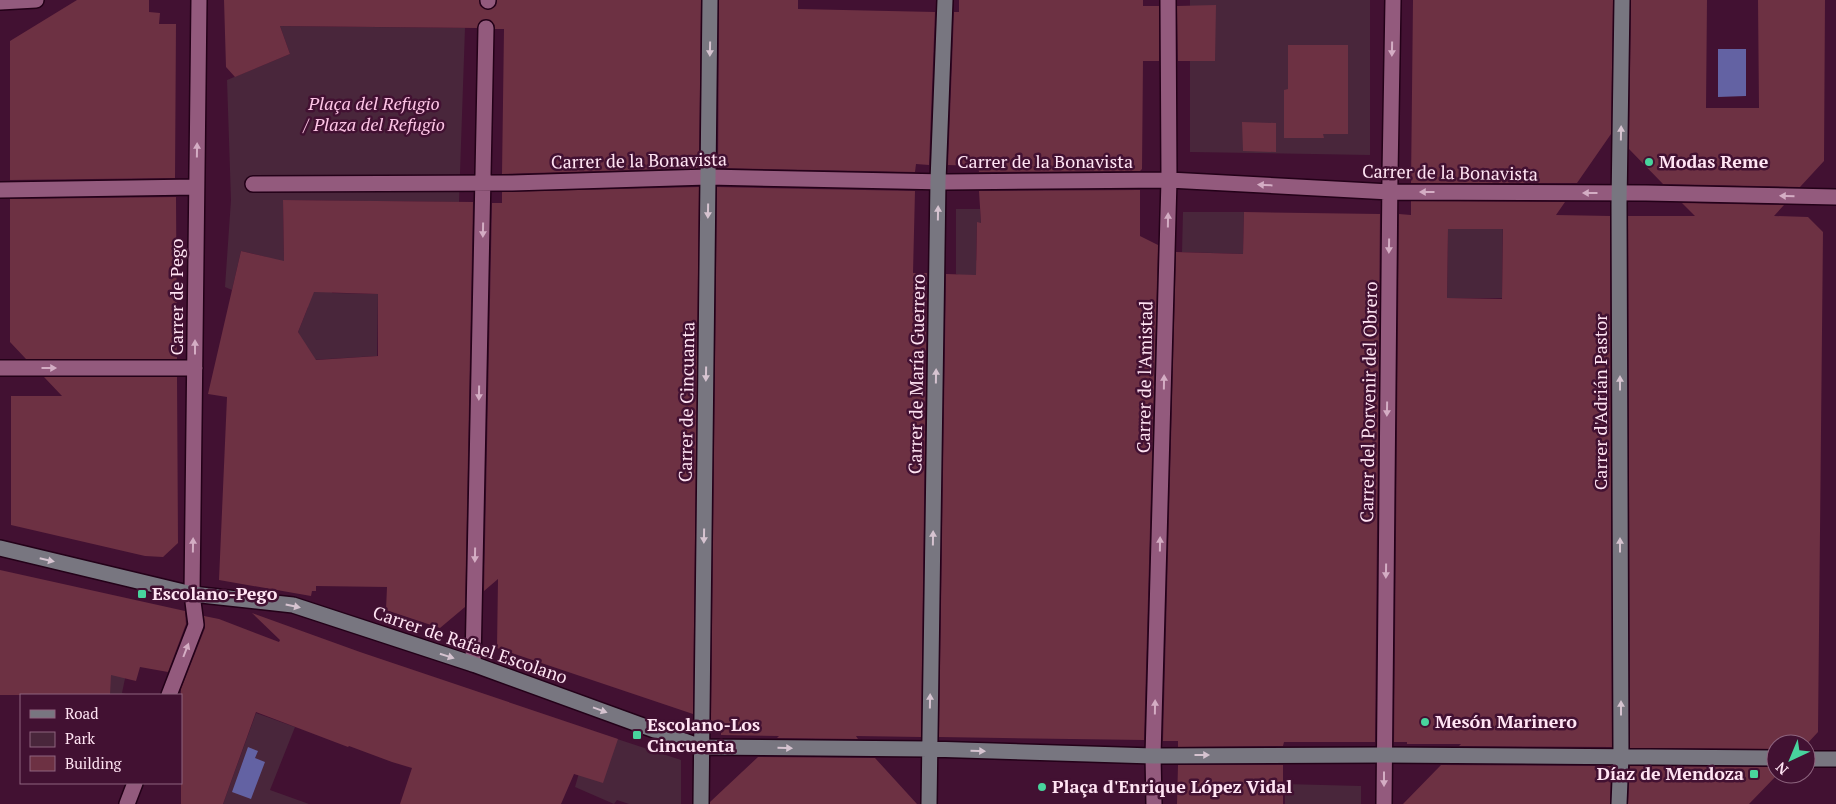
<svg xmlns="http://www.w3.org/2000/svg" width="1836" height="804" font-family="'PT Serif',serif">
<rect width="100%" height="100%" fill="#421132"/>
<path fill="#49263b" d="M1190,0H1370V155L1190,152Z
M280,26L465,28L459,202L283,200L284,258H319L332,277V293L378,294L377,356L312,360L298,332L308,307L266,257L241,251L232,290L225,287L231,200L227,80L290,54Z
M956,209H980L981,223H977L976,260L1008,292L956,274Z
M1183,212H1244L1243,254L1182,252Z
M1503,215L1502,298H1447L1448,229Z
M128,664L122,693L130,695H110V691L87,685Z
M256,713L295,727L270,790L309,804H223Z
M605,735L681,760V804H629L617,800L614,804L575,787L583,759Z
M1285,784L1361,786V804H1285Z"/>
<path fill="#6362a3" d="M1718,49H1746V96L1718,97Z
M248,747L258,751L255,758L265,762L251,799L232,792Z"/>
<path fill="#6d3143" fill-rule="evenodd" d="M77,0H149V12L160,13L159,24H176L175,178L10,180V41Z
M224,0H479L480,6L488,10L496,6L497,0H701L699,168L502,174L504,29H495L491,20L486,19L481,20L477,28L280,26L290,54L235,77L226,67Z
M719,0H798V9L935,12L929,165L916,164L915,172L718,168Z
M959,0H1143V6H1159V61H1143L1142,169L1140,171L979,172L978,166L948,165L954,12H959Z
M1413,0H1613L1611,134L1577,183H1411Z
M1631,0H1707L1706,108H1759L1758,0H1825L1824,161L1800,187L1663,184L1629,149Z
M1216,5L1215,61H1178L1177,6Z
M1288,45H1348V134H1323L1324,138H1284V90L1288,89Z
M1242,122L1276,123V152L1243,151Z
M699,187L693,714L497,648L498,579L484,591L492,203H502V192Z
M717,187L915,191L913,273H927L921,737L856,736L858,739L777,738L779,736L721,735V724L711,721Z
M1140,190V236L1158,245L1144,740L939,737L946,274L976,275L977,222L981,223L979,191Z
M176,197L177,359H26L10,342V199Z
M283,200L473,202L465,607L440,628L386,610L387,587L316,586V591H312L311,596L219,580L227,397L208,394L241,251L284,261ZM314,292L378,294V356L316,360L298,332Z
M1411,201L1565,202L1556,215L1610,216L1612,747L1459,746L1461,744H1407V742H1394L1399,214L1411,215ZM1448,229H1503L1502,299L1447,298Z
M1682,203L1784,205L1774,216L1808,217L1823,232L1818,732L1806,745L1776,744V749L1630,748L1628,216H1695Z
M1244,212L1380,214L1375,742H1284L1283,746L1178,747V741H1163L1176,252L1243,254Z
M44,377H177L178,543L163,557L145,556L11,525V396H62Z
M0,570L185,611L186,624L168,672L140,667L136,681L111,675L110,695H0Z
M252,613L360,652L618,739L603,783L574,774L561,804H400L412,768L392,762L349,746L348,747L256,712L223,804H181V689L205,628L204,616L219,619L279,642L280,640Z
M758,757L875,758L917,804H710V802Z
M1178,765H1283V804H1177Z
M1441,765L1611,766L1610,804H1403Z
M1630,766L1776,767V774H1778L1749,804H1628Z"/>
<g fill="none" stroke-linecap="round" stroke-linejoin="round">
<g stroke="#230118" stroke-width="18">
<path id="street" d="M488,0V1
M0,2L36,0
M253,184L512,183L708,177L946,182L1169,180L1390,192L1646,193L1836,197
M0,190L196,187
M0,368H195
M473,664L486,28
M169,695L196,625L192,594L199,0
M127,804L135,783
M1154,804L1153,756L1169,180L1168,0
M1384,804L1390,174L1393,0"/>
</g>
<g stroke="#230118" stroke-width="18">
<path id="secondary" d="M0,548L192,594L293,605L473,664L701,747L929,749L1153,756L1384,755L1776,758
M1806,759H1836
M701,804L710,0
M929,804L938,181L945,0
M1619,804L1621,756L1619,204L1622,0"/>
</g>
<use href="#street" stroke="#935a7d" stroke-width="15"/>
<use href="#secondary" stroke="#787680" stroke-width="15"/>
</g>
<defs><path id="oneway-solid" d="M-6-.8H1V-3.2L6.5 0L1 3.2V.8H-6Z" transform="scale(1.25)"/></defs>
<g fill="#d6c3d0">
<use href="#oneway-solid" transform="translate(710 49) rotate(91)"/>
<use href="#oneway-solid" transform="translate(1621 133) rotate(-89)"/>
<use href="#oneway-solid" transform="translate(708 211) rotate(91)"/>
<use href="#oneway-solid" transform="translate(938 213) rotate(-89)"/>
<use href="#oneway-solid" transform="translate(706 374) rotate(91)"/>
<use href="#oneway-solid" transform="translate(936 376) rotate(-89)"/>
<use href="#oneway-solid" transform="translate(1620 383) rotate(-90)"/>
<use href="#oneway-solid" transform="translate(704 536) rotate(91)"/>
<use href="#oneway-solid" transform="translate(933 538) rotate(-89)"/>
<use href="#oneway-solid" transform="translate(1620 545) rotate(-90)"/>
<use href="#oneway-solid" transform="translate(47 560) rotate(13)"/>
<use href="#oneway-solid" transform="translate(293 606) rotate(12)"/>
<use href="#oneway-solid" transform="translate(447 656) rotate(18)"/>
<use href="#oneway-solid" transform="translate(930 701) rotate(-89)"/>
<use href="#oneway-solid" transform="translate(1621 708) rotate(-90)"/>
<use href="#oneway-solid" transform="translate(600 710) rotate(20)"/>
<use href="#oneway-solid" transform="translate(785 748) rotate(1)"/>
<use href="#oneway-solid" transform="translate(978 751) rotate(2)"/>
<use href="#oneway-solid" transform="translate(1202 755)"/>
</g>
<g fill="#d4adc4">
<use href="#oneway-solid" transform="translate(1392 49) rotate(91)"/>
<use href="#oneway-solid" transform="translate(197 150) rotate(-89)"/>
<use href="#oneway-solid" transform="translate(1265 185) rotate(-177)"/>
<use href="#oneway-solid" transform="translate(1427 192) rotate(-180)"/>
<use href="#oneway-solid" transform="translate(1590 193) rotate(-180)"/>
<use href="#oneway-solid" transform="translate(1787 196) rotate(-179)"/>
<use href="#oneway-solid" transform="translate(1168 220) rotate(-89)"/>
<use href="#oneway-solid" transform="translate(483 230) rotate(91)"/>
<use href="#oneway-solid" transform="translate(1389 246) rotate(91)"/>
<use href="#oneway-solid" transform="translate(195 347) rotate(-90)"/>
<use href="#oneway-solid" transform="translate(49 368)"/>
<use href="#oneway-solid" transform="translate(1164 382) rotate(-89)"/>
<use href="#oneway-solid" transform="translate(479 393) rotate(91)"/>
<use href="#oneway-solid" transform="translate(1387 409) rotate(91)"/>
<use href="#oneway-solid" transform="translate(1160 544) rotate(-89)"/>
<use href="#oneway-solid" transform="translate(193 545) rotate(-89)"/>
<use href="#oneway-solid" transform="translate(475 555) rotate(91)"/>
<use href="#oneway-solid" transform="translate(1386 571) rotate(91)"/>
<use href="#oneway-solid" transform="translate(186 650) rotate(-69)"/>
<use href="#oneway-solid" transform="translate(1155 707) rotate(-89)"/>
<use href="#oneway-solid" transform="translate(1384 779) rotate(90)"/>
</g>
<g fill="#48d49d" stroke="#421132" stroke-width="2">
<circle cx="1649" cy="162" r="5"/>
<rect x="137" y="589" width="10" height="10" rx="2.5"/>
<circle cx="1425" cy="722" r="5"/>
<rect x="632" y="730" width="10" height="10" rx="2.5"/>
<rect x="1749" y="769" width="10" height="10" rx="2.5"/>
<circle cx="1042" cy="787" r="5"/>
</g>
<g text-anchor="middle" stroke-width="5" stroke-linejoin="round" paint-order="stroke">
<g font-size="18" font-style="italic" fill="#fec5e6" stroke="#421132">
<text x="374" y="110">Plaça del Refugio<tspan x="374" dy="21">/ Plaza del Refugio</tspan></text>
</g>
<g font-size="18" fill="#ffe4f3" stroke="#421132">
<text transform="translate(639 161) rotate(-1)" y="6">Carrer de la Bonavista</text>
<text x="1045" y="168">Carrer de la Bonavista</text>
<text transform="translate(1450 173) rotate(1)" y="6">Carrer de la Bonavista</text>
<text transform="translate(177 297) rotate(-90)" y="6">Carrer de Pego</text>
<text transform="translate(917 374) rotate(-89)" y="6">Carrer de María Guerrero</text>
<text transform="translate(1145 377) rotate(-89)" y="6">Carrer de l'Amistad</text>
<text transform="translate(687 402) rotate(-89)" y="6">Carrer de Cincuanta</text>
<text transform="translate(1369 402) rotate(-89)" y="6">Carrer del Porvenir del Obrero</text>
<text transform="translate(1601 402) rotate(-90)" y="6">Carrer d'Adrián Pastor</text>
<text transform="translate(470 645) rotate(19)" y="6">Carrer de Rafael Escolano</text>
</g>
<g font-size="18" font-weight="bold" fill="#ffe4f3" stroke="#421132" text-anchor="start">
<text x="1659" y="168">Modas Reme</text>
<text x="152" y="600">Escolano-Pego</text>
<text x="1435" y="728">Mesón Marinero</text>
<text x="647" y="731">Escolano-Los<tspan x="647" dy="21">Cincuenta</tspan></text>
<text x="1744" y="780" text-anchor="end">Díaz de Mendoza</text>
<text x="1052" y="793">Plaça d'Enrique López Vidal</text>
</g>
</g>
<rect x="20" y="694" width="162" height="90" fill="#421132" stroke="#8e657f"/>
<rect x="30" y="710" width="25" height="8" fill="#787680" stroke="#8e657f"/>
<text x="65" y="719" font-size="15" fill="#ffe4f3">Road</text>
<rect x="30" y="732" width="25" height="15" fill="#49263b" stroke="#8e657f"/>
<text x="65" y="744" font-size="15" fill="#ffe4f3">Park</text>
<rect x="30" y="756" width="25" height="15" fill="#6d3143" stroke="#8e657f"/>
<text x="65" y="769" font-size="15" fill="#ffe4f3">Building</text>
<g transform="translate(1791 759) rotate(224)"><circle r="24" fill="#421132" stroke="#8e657f"/>
<path d="M0-4L9 19L0 12L-9 19Z" fill="#48d49d"/>
<text y="-8" font-size="14" font-weight="bold" text-anchor="middle" fill="#ffe4f3">N</text>
</g>
</svg>
